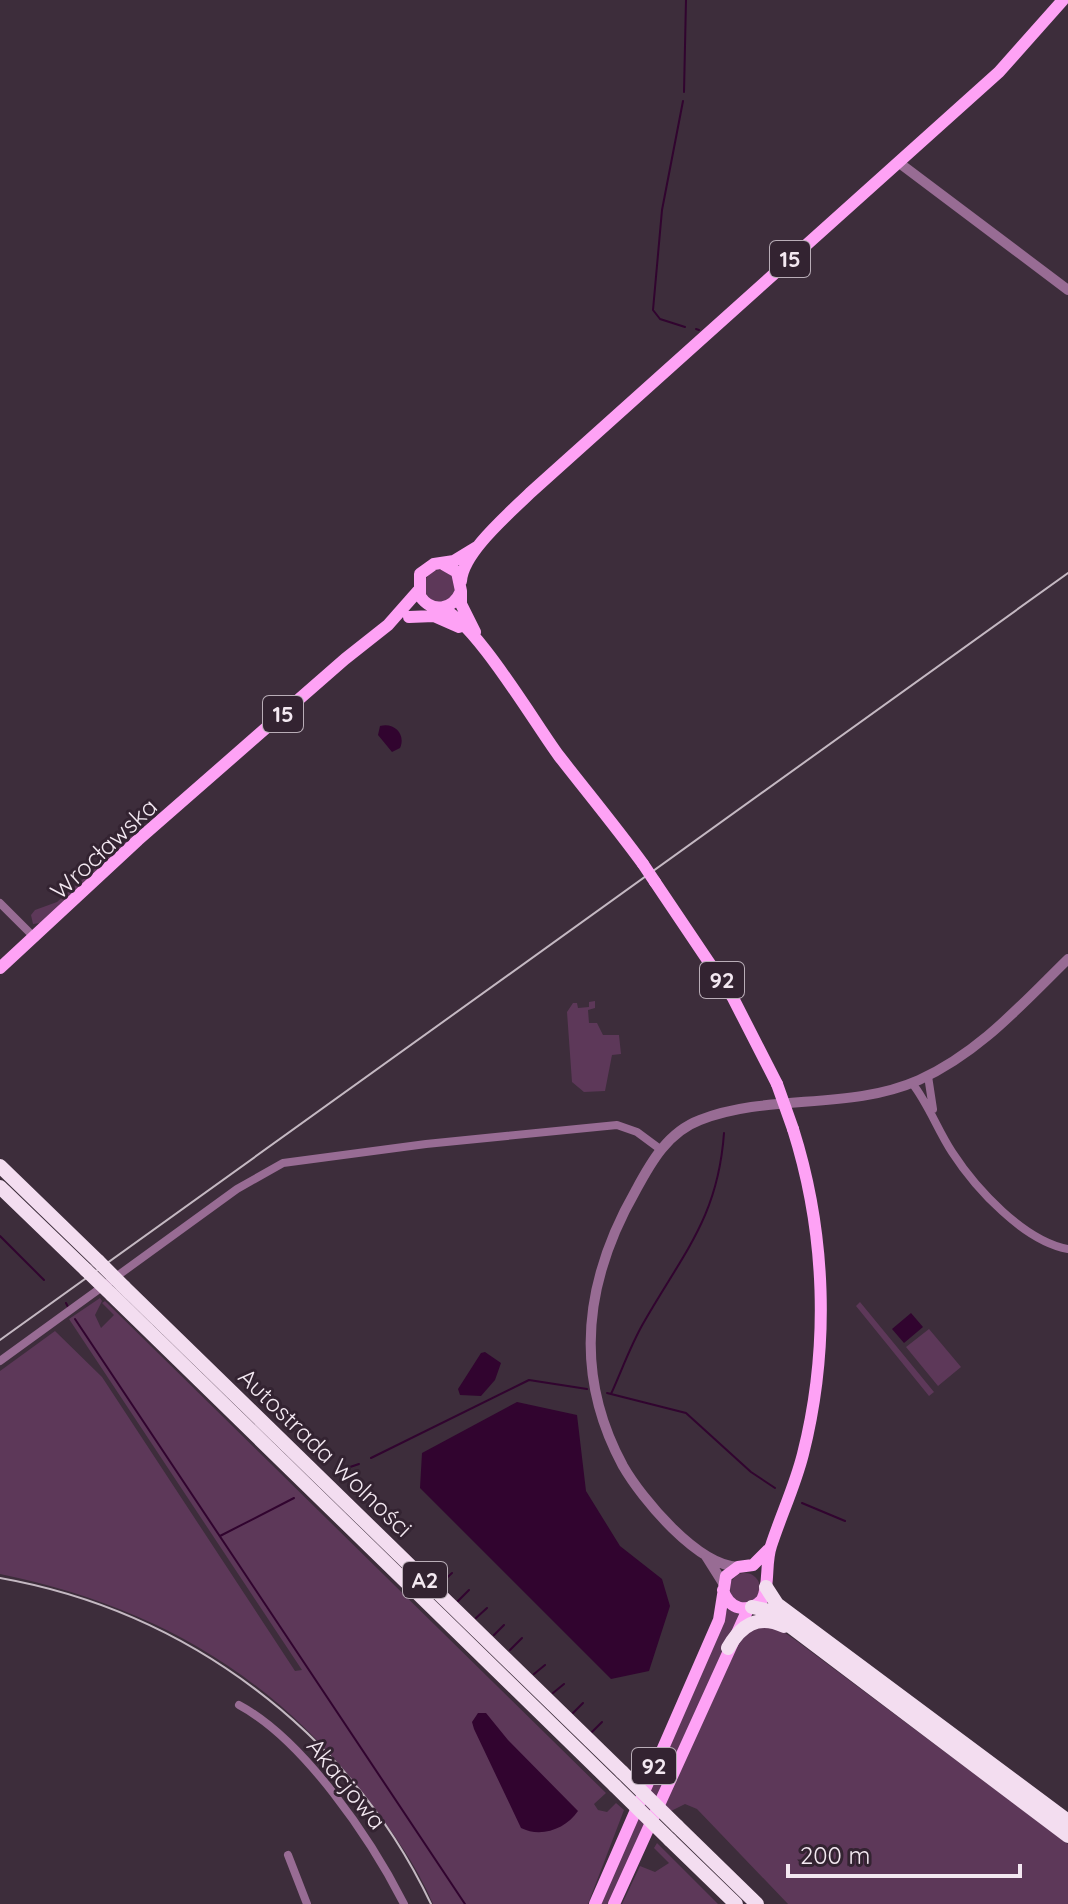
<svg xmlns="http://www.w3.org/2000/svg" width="1068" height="1904" font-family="Quicksand,sans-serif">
<rect width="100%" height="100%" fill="#3d2d3b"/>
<path fill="#5d3859" d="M424 586a16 16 0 1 1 32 0a16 16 0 1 1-32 0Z
M132,836L134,839L41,923L33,924L31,915L35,910L57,902Z
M595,1001V1008L588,1010L589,1023H597L603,1035H619L621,1054L612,1055L605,1091L584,1092L572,1082L567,1012L573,1003H577L578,1008L589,1007V1002Z
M100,1298L102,1301L95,1315L101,1328L114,1315L102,1303L105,1301L606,1793L594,1804L598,1810L607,1812L616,1803L624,1810L588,1904H433C416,1864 392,1831 365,1796C271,1673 151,1605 0,1574V1371L55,1331L102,1377L295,1671L302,1670L69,1319Z
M860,1302L934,1392L929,1396L856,1306Z
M929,1329L961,1367L938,1386L906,1347Z
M730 1588a15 15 0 1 1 30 0a15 15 0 1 1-30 0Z
M728,1609L740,1615L611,1904H598Z
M755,1627L779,1629L794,1639L1068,1844V1904H788L697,1809L685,1804L671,1811L664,1804L741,1637Z
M657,1843L718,1904H622L640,1866L655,1872L669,1863L654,1848Z"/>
<path fill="#31042f" d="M380,726C395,722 406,735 400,748L392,752L378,735Z
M911,1313L923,1327L904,1343L892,1329Z
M485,1352L501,1363L495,1380L481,1396L460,1395L458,1389L481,1353Z
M517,1402L577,1415L586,1491L620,1546L662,1579L670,1606L649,1671L611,1679L420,1488L422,1453Z
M478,1713H486L508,1740L578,1811C566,1829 541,1838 521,1828L474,1729L472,1722Z"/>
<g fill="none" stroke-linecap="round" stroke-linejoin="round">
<path stroke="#31042f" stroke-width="2" d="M684,92L686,0
M683,101L662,210L653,310L660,319L685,327
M696,329L699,330
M0,1236L44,1280
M66,1303L68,1307
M75,1319L465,1904
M607,1393L686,1413L751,1472L775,1488
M611,1394C622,1370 631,1344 644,1322C684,1252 718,1217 724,1133
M371,1458L529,1380L587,1389
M350,1467L359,1464
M802,1503L845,1521
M220,1536L294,1498
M440,1584L452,1573
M458,1601L469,1590
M476,1618L487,1608
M494,1635L504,1625
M510,1650L522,1638
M534,1674L545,1665
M553,1693L564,1684
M573,1713L583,1703
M592,1732L602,1722"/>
<path stroke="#986c94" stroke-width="8" d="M0,903L35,938
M928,1076L933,1109
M912,1083C929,1105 937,1129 952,1152C976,1189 1024,1241 1068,1249
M0,1361L237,1189L283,1163L426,1144L617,1125L637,1132L660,1149
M239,1705C304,1740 371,1839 404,1904
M288,1855L307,1904"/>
<path stroke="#986c94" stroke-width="10" d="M898,162L1068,290
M706,1556L723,1583
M738,1567C697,1565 642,1499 623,1466C572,1372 585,1279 636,1190C651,1162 668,1132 700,1120C769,1093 849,1111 919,1080C979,1053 1022,1004 1068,959"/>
<path stroke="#fea2f5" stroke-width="12" d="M443,564L457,572L461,591C453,610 432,614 420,596V574L434,564L454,561L477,547
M461,581C463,552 510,513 530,493L999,72L1063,0
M461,591V604L475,632
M439,608C471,614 537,727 559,756C587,792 616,827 643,864
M409,617L434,616L459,627
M655,882L733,998L777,1084
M0,968L138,840L345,659L388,625L418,591
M723,1590C729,1610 748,1614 762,1600C770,1584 765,1563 771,1546C781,1515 795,1486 803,1454C830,1347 826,1233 793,1129
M595,1904L719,1620L726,1576L738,1567L753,1565L768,1550
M614,1904L748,1609"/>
<path stroke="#f3ddf0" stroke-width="14" d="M0,1166L98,1261
M0,1187L86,1270
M124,1287L622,1772
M112,1295L615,1786
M766,1587L777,1604L1068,1821
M752,1607L770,1611L1068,1836
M728,1648C741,1625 758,1614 784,1626
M677,1826L757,1904
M670,1840L736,1904"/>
<path stroke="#c4b8c2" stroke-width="2" d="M0,1340L1068,573
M0,1578C187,1611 349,1732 431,1904"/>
<path stroke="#fea2f5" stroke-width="12" d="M643,864L655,882
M777,1084L793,1129"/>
<path stroke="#f3ddf0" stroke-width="14" d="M98,1261L124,1287
M86,1270L112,1295
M622,1772L677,1826
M615,1786L670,1840"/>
</g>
<g text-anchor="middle" stroke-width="6" stroke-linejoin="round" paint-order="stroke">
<g fill="#332331" stroke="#b9adb7" stroke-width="2">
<rect x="770" y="241" width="40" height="36" rx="6"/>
<rect x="263" y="696" width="40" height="36" rx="6"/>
<rect x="700" y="962" width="44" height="36" rx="6"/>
<rect x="403" y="1562" width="44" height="36" rx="6"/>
<rect x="632" y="1748" width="44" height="36" rx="6"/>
</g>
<g font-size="22" font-weight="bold" fill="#f3e8f1">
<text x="790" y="267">15</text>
<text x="283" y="722">15</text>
<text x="722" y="988">92</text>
<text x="425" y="1588">A2</text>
<text x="654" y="1774">92</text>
</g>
<g font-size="24" fill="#f3e8f1" stroke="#332331">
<text transform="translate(104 849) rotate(-43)" y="8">Wrocławska</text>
<text transform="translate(325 1453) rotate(44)" y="8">Autostrada Wolności</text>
<text transform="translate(346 1784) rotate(51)" y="8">Akacjowa</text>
</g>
</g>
<path d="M788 1864v12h232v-12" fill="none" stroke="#f3e8f1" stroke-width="4"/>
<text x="800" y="1864" font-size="24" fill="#f3e8f1" stroke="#332331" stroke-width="6" paint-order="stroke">200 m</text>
</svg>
